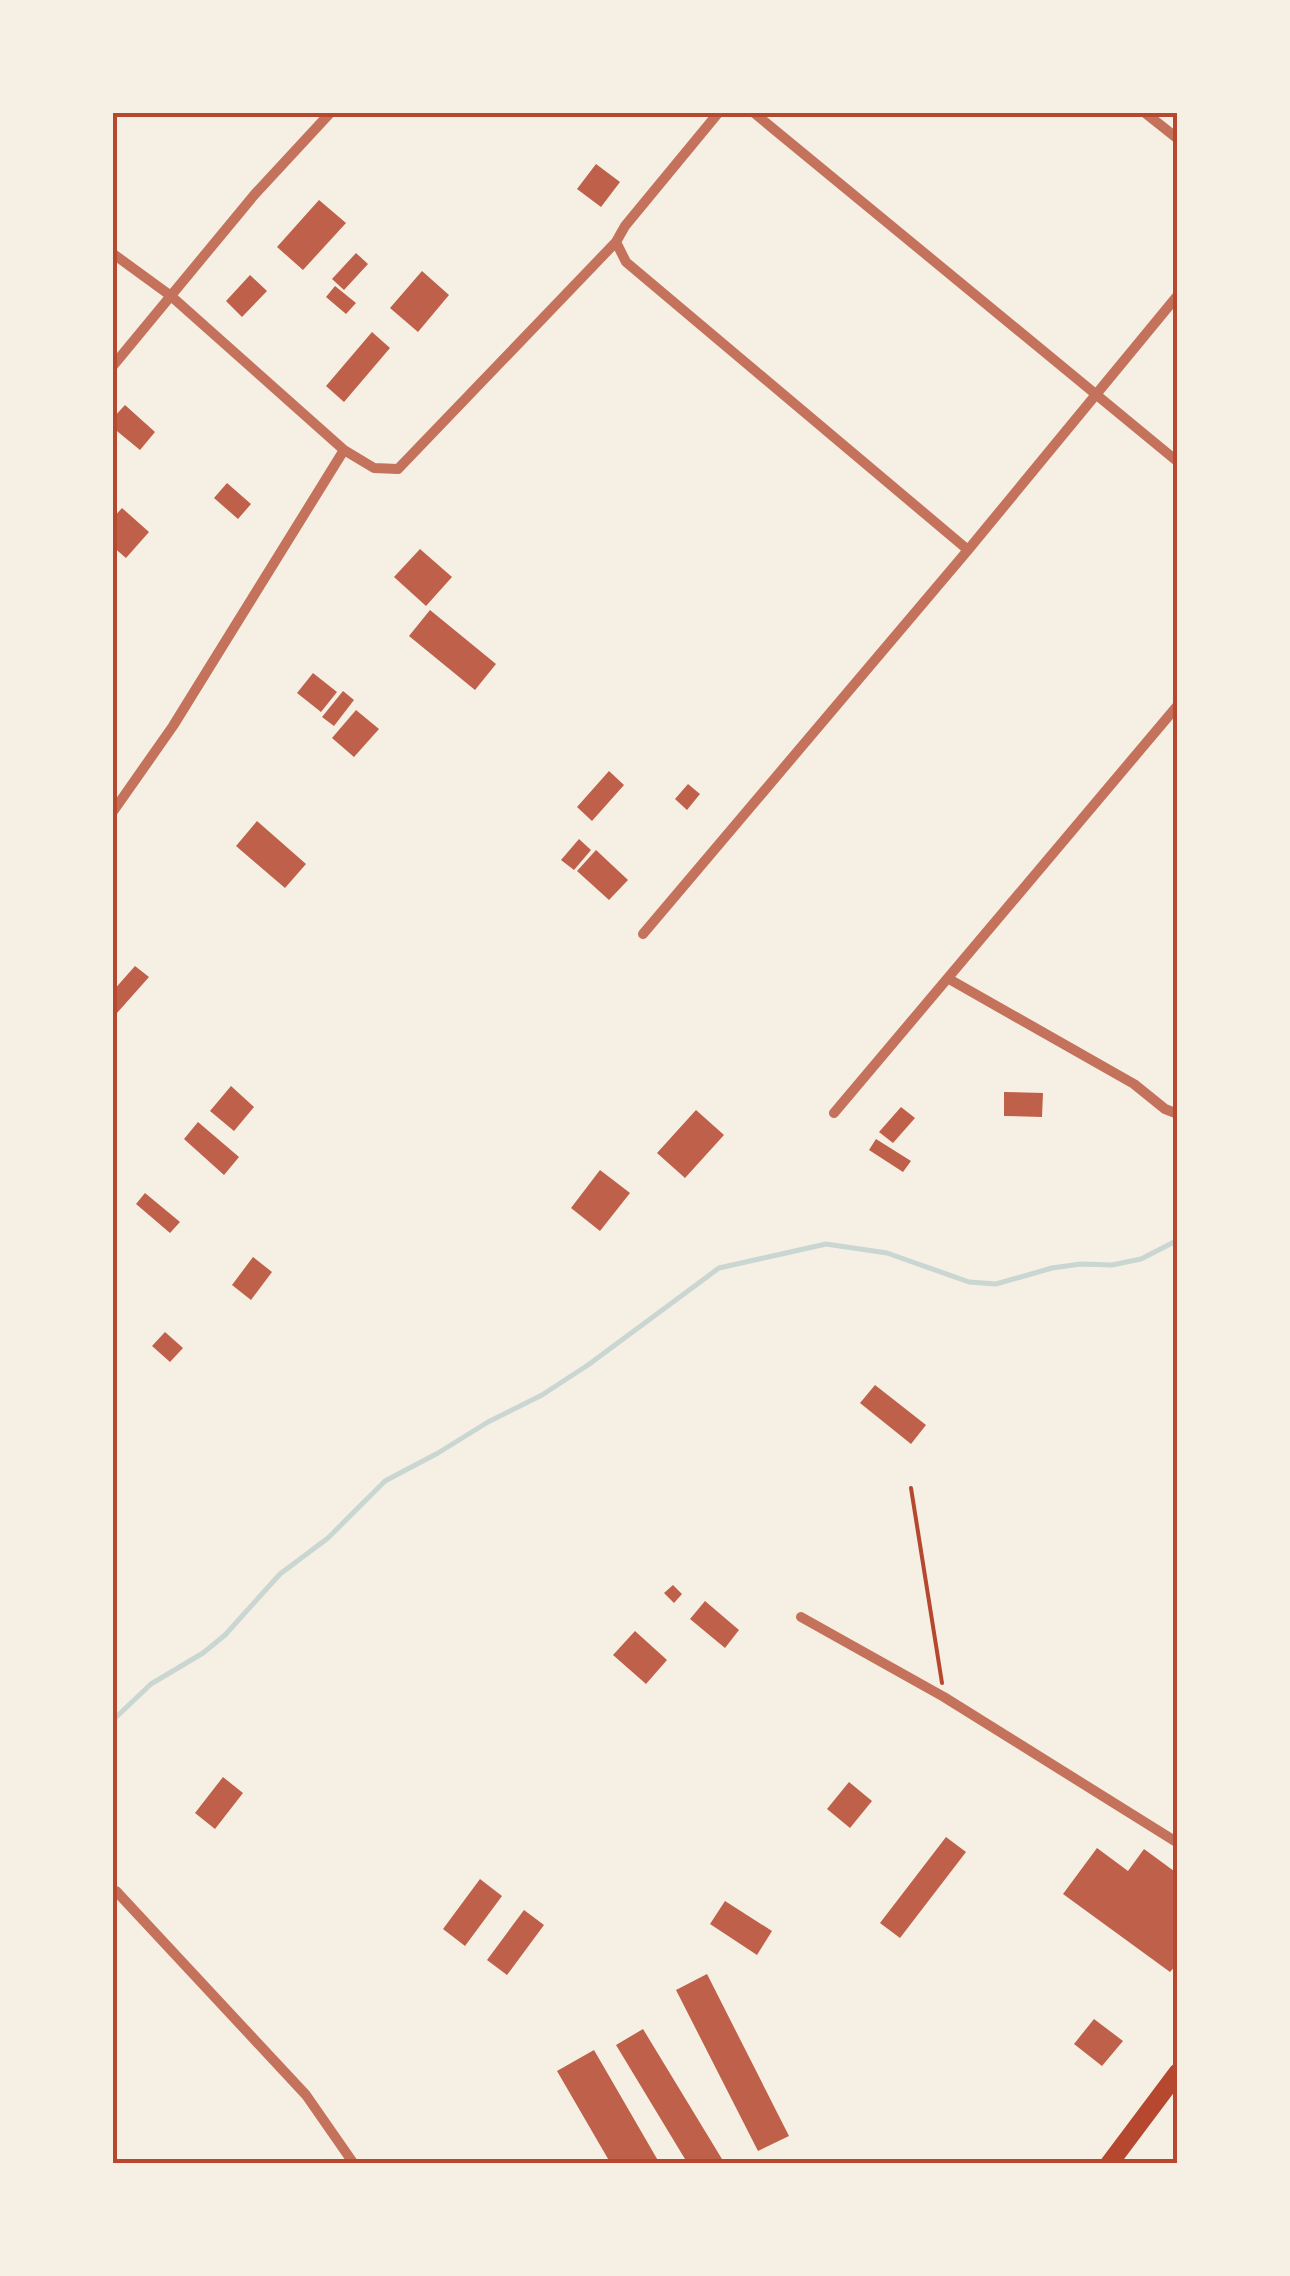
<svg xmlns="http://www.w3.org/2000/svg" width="1290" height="2276" font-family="Signika,sans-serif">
<rect width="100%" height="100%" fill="#f6efe4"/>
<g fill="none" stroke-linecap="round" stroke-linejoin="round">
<path stroke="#c9d6d2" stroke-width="5" d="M112,1721L151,1684L203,1653L225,1635L280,1574L328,1538L385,1481L438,1453L488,1422L542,1395L588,1365L719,1268L826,1244L887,1253L969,1282L996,1284L1052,1268L1081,1264L1112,1265L1141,1259L1178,1240"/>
</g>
<path fill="#bf614a" d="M596,164L620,182L601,207L577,189Z
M319,200L346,223L303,270L277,247Z
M356,253L368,264L344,290L332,279Z
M422,271L449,295L418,332L390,308Z
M250,275L267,291L242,317L226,301Z
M335,286L356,303L346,314L326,297Z
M372,332L390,348L344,402L326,386Z
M125,405L155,432L140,450L112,427V419Z
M227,483L251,504L238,519L214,498Z
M122,508L149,532L126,558L112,546V519Z
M420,549L452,577L426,606L394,577Z
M430,610L496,664L475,690L409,636Z
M313,673L337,692L321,712L297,693Z
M343,691L354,700L334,726L322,717Z
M356,710L379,729L354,757L332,738Z
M609,771L624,785L592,821L577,807Z
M688,784L700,794L687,810L675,799Z
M257,821L306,864L285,888L236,846Z
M579,839L591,850L574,870L561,860Z
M596,850L628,880L609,900L577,871Z
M135,966L149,977L117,1013L112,1009V992Z
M231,1086L254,1107L234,1131L210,1111Z
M1004,1092L1043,1093L1042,1117L1004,1116Z
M901,1107L915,1118L893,1143L879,1132Z
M696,1110L724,1135L685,1178L657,1153Z
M198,1122L239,1157L224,1175L184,1139Z
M876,1139L911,1161L903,1172L869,1150Z
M600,1170L630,1193L600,1231L571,1208Z
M145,1193L180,1222L170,1233L136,1204Z
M253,1257L272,1272L251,1300L232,1285Z
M165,1332L183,1348L170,1362L152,1346Z
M875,1385L926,1425L911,1444L860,1403Z
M673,1585L682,1594L674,1603L664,1593Z
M705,1601L739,1630L725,1648L690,1619Z
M635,1631L667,1660L646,1684L613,1655Z
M223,1777L243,1793L215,1829L195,1813Z
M849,1782L872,1801L850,1828L827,1809Z
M946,1837L966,1852L900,1938L880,1923Z
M1097,1848L1128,1871L1144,1849L1178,1874V1963L1170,1972L1063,1894Z
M480,1879L502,1896L465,1946L443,1929Z
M725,1901L772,1931L757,1955L710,1924Z
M524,1910L544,1925L507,1975L487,1960Z
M707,1974L789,2136L758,2151L676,1990Z
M1094,2019L1123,2041L1102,2066L1074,2044Z
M643,2029L725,2164H688L616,2045Z
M594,2050L660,2164H611L557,2071Z"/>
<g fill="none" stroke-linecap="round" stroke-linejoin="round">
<path stroke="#b5482f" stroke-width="4" d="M911,1488L942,1683"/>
<path stroke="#c5725c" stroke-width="10" d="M719,112L625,226L616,242L626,262L968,550
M753,112L1178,462
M1144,112L1178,139
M112,253L171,296L344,450L374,468L398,469L616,242
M112,367L255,194L331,112
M112,813L173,726L344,450
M643,934L968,550L1178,295
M949,979L1134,1084L1165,1109L1178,1114
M834,1113L1178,705
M801,1617L944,1697L1178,1843
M116,1891L306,2095L354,2164"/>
<path stroke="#b5482f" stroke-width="18" d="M1109,2164L1178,2072"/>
</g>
<rect width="1290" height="2276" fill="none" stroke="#f6efe4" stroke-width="230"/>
<rect x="115" y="115" width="1060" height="2046" fill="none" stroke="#b5482f" stroke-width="4"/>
</svg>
